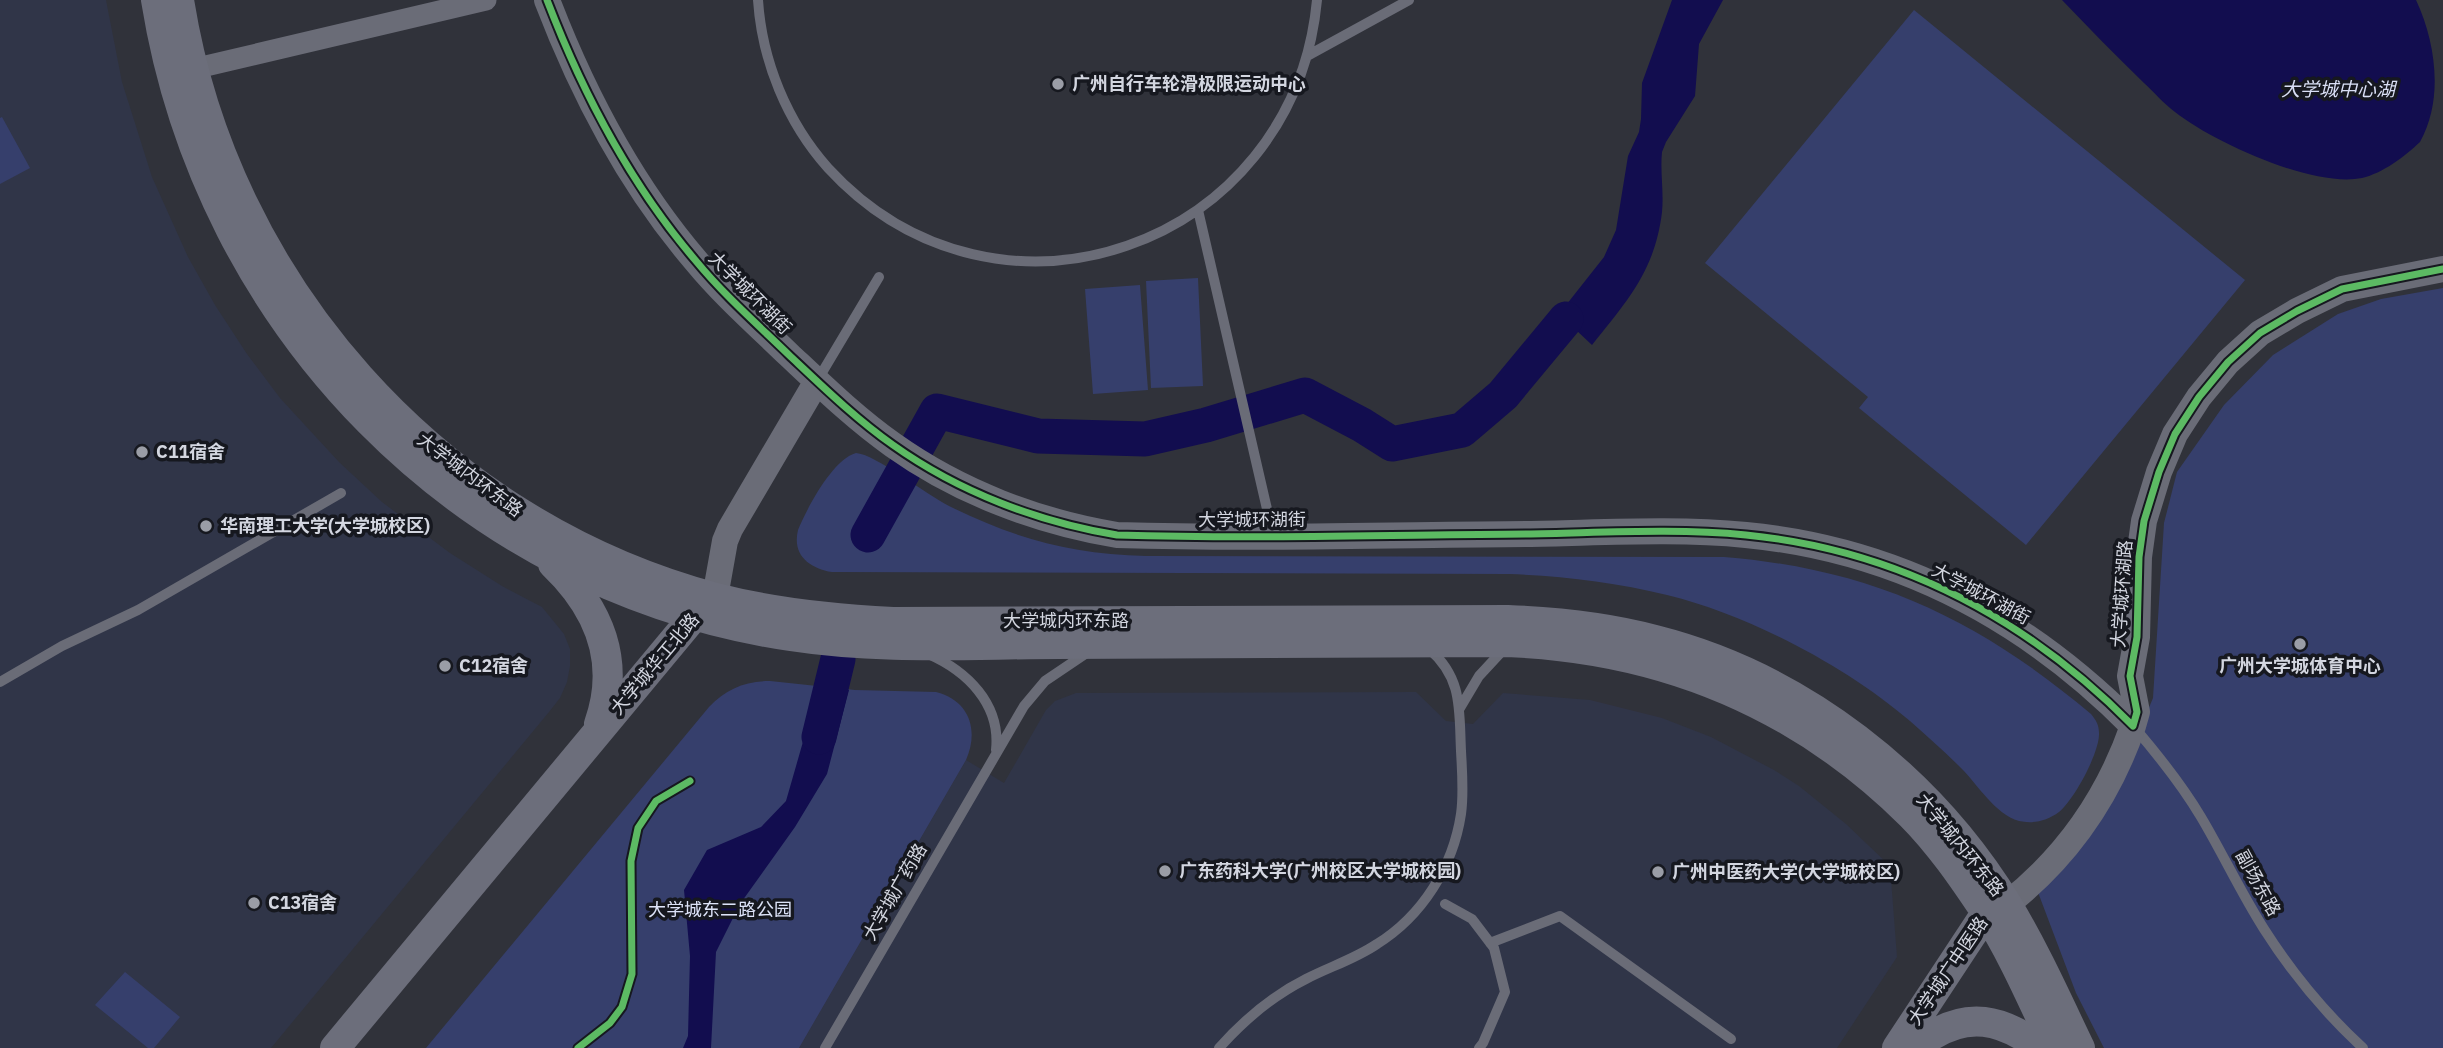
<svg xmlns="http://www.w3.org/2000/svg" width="2443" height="1048" font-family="'IBM Plex Sans','Noto Sans SC',sans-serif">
<rect width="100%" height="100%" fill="#30323a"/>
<path fill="#303548" d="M0,0H106L122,82L152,177L188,257L215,305L247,354L280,398L339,462L382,502L450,553L502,586L542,607L564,634L570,649V666L567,682L560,698L549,712L271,1048H0Z
M1416,692L1446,721L1473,724L1503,693L1590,700L1662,718L1711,737L1774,770L1799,786L1846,824L1890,866L1897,957L1837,1048H799L966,760L1004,783L1046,710L1055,701L1076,693Z"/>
<path fill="#363f6c" d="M1914,10L2245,280L2026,545L1859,408L1868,397L1705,263Z
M2,117L30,168L0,184V118Z
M1198,278L1203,386L1151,388L1146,281Z
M1140,285L1148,390L1093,394L1085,289Z
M2443,288V1048H2104L2076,993L2036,887L2123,770L2153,698L2164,523L2177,472L2224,405L2273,355L2338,314L2381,299Z
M856,453C875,454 927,495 949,506C1016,539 1071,554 1146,556L1724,557C1872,569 1978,619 2091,714C2096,720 2099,725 2099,733C2100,752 2074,800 2059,812C2047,821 2033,824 2019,821C1995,814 1978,785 1961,768C1945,752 1927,736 1910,721C1846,666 1749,615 1667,595C1615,582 1562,576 1509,574L832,572C809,568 792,555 798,530C807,508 833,459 856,453Z
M770,681L855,690L936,692C970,701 979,730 966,760L799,1048H426L709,707C726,689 745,681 770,681Z
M125,972L180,1017L154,1048H148L95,1005Z"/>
<path fill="#120d4f" d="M1672,0H1723L1699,44L1695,96L1666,142L1662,152C1660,172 1664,192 1662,212C1655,271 1627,301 1592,345L1559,314L1604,257L1616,230L1628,156L1639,132L1641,119L1642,83Z
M2062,0H2416C2437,45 2443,101 2420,142C2404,157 2383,173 2362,178C2313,188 2213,142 2175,112C2164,104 2154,92 2144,83C2116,56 2089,28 2062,0Z
M849,690L827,774L795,827L740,904L716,952L711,1048H683L688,1036L690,956L684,890L707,850L761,827L786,801L817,693Z"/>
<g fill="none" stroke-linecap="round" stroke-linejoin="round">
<path stroke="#120d4f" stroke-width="35" d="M868,535L937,411L1038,436L1145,439L1206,425L1305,395L1362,425L1392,444L1462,430L1503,395L1566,319
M819,737L838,659"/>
<path stroke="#6a6c77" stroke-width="10" d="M758,0C762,61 787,122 828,168C997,352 1294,247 1317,0
M1307,56L1409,0
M1198,210L1273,535
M817,381L879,277
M928,654C967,671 1001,704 996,750
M0,682L62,646L138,610L341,493
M1460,708L1479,676L1504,649
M2134,727C2158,755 2182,785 2201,817C2223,854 2241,893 2264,929C2292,973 2325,1013 2363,1048
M1445,904L1472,919L1494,948L1505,992L1483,1043L1479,1048
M1490,943L1560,916L1731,1039
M825,1048L1024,706L1045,681L1088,652
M1219,1048C1244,1020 1272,996 1306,979C1329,967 1355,959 1377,944C1422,916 1453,867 1461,814C1464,793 1462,771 1461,751C1459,710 1463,678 1429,649"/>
<path stroke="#6a6c77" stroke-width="21" d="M193,69L486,0"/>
<path stroke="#6a6c77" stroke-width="26" d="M547,0C583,94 630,184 696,261C724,295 757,324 789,355C822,386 856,419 893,445C959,492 1038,522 1117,535C1253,539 1390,535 1526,534C1599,533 1674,528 1746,535C1900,550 2026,618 2133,726L2137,712L2130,676L2137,637L2139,557L2144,521L2159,472L2175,434L2199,397L2228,362L2260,333L2297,311L2342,289L2443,269
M715,597L725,541L730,529L817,381
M2007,904C2067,857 2108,798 2133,726"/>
<path stroke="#6c6e7b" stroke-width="30" d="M156,0C208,325 462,587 790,636C880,650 970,644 1060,644C1209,643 1358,642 1507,642C1663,648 1799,704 1911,815C1939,843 1963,878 1985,911C2013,954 2033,1002 2055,1048
M179,0C224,284 437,524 716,598C774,613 833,619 893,622L1508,620C1558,622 1607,627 1655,640C1801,677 1930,778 2008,906C2035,951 2057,1000 2080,1048
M553,564C600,609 621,662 599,724
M1925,1040C1967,1010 2002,1019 2041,1048
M335,1048L695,615L707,604
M1897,1048L1986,913L2000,907"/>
<g stroke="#16181f" stroke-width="11">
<path id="cycleway" d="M547,0C583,94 630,184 696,261C724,295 757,324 789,355C822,386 856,419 893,445C959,492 1038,522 1117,535C1253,539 1390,535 1526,534C1599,533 1674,528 1746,535C1900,550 2026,618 2133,726L2137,712L2130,676L2137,637L2139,557L2144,521L2159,472L2175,434L2199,397L2228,362L2260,333L2297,311L2342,289L2443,269
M578,1048L610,1023L622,1007L632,974L631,861L638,828L656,801L690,781"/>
</g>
<use href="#cycleway" stroke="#5cba63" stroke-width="7"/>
</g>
<g fill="#9a9da6" stroke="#16181f" stroke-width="2.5">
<circle cx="1058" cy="84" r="7"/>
<circle cx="142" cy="452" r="7"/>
<circle cx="206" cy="526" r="7"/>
<circle cx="2300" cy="644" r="7"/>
<circle cx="445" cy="666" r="7"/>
<circle cx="1165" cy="871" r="7"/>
<circle cx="1658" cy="872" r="7"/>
<circle cx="254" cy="903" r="7"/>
</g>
<g text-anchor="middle" stroke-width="7" stroke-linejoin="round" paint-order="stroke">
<g font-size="18" font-weight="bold" fill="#d3d6e0" stroke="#16181f" text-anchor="start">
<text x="1072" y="90">广州自行车轮滑极限运动中心</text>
<text x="156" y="458">C11宿舍</text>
<text x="220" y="532">华南理工大学(大学城校区)</text>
<text x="459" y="672">C12宿舍</text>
<text x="2300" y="672" text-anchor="middle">广州大学城体育中心</text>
<text x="1179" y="877">广东药科大学(广州校区大学城校园)</text>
<text x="1672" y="878">广州中医药大学(大学城校区)</text>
<text x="268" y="909">C13宿舍</text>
</g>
<g font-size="18" fill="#d3d6e0" stroke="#16181f">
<text transform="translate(750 293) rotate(45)" y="6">大学城环湖街</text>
<text transform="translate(470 475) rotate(37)" y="6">大学城内环东路</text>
<text x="1252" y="526">大学城环湖街</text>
<text transform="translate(1981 594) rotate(28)" y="6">大学城环湖街</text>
<text transform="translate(2122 594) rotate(-86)" y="6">大学城环湖路</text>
<text x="1066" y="627">大学城内环东路</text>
<text transform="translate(655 664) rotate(-50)" y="6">大学城华工北路</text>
<text transform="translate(1960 845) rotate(51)" y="6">大学城内环东路</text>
<text transform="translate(2258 883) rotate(61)" y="6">副场东路</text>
<text transform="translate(895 892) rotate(-60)" y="6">大学城广药路</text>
<text transform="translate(1948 971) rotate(-56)" y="6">大学城广中医路</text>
</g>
<g font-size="18" fill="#dde3f8" stroke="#16181f">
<text x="720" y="916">大学城东二路公园</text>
</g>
<g font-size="19" font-style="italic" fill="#d9dff5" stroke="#16181f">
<text x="2338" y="96">大学城中心湖</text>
</g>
</g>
</svg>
